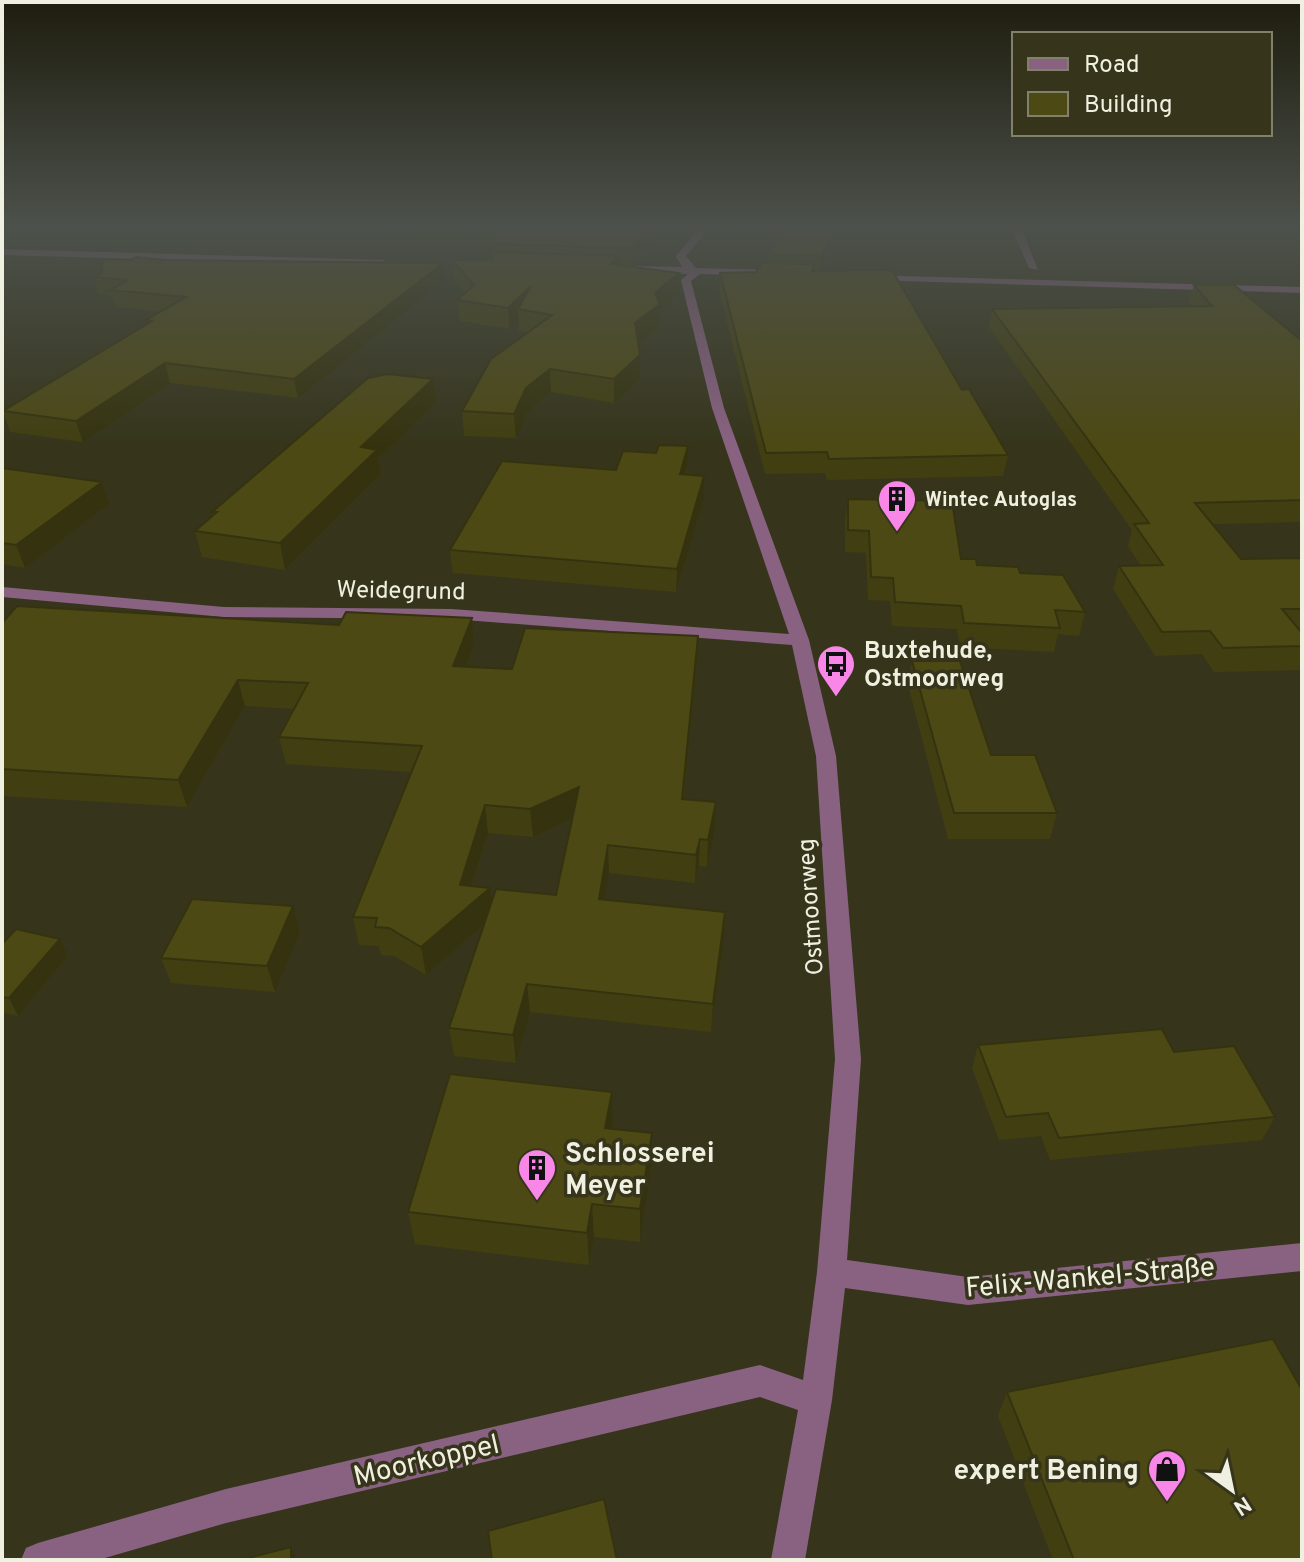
<svg xmlns="http://www.w3.org/2000/svg" width="1304" height="1562" font-family="Overpass,sans-serif">
<rect width="100%" height="100%" fill="#36351c"/>
<g fill="none" stroke-linecap="round" stroke-linejoin="round">
<path fill="#896282" fill-rule="evenodd" d="M702,225H712L686,256L696,268L770,270L775,273L770,276L700,274L691,281L724,408L809,640L836,756L861,1059L847,1260L968,1277L1302,1243V1271L968,1305L845,1288L832,1400L805,1560H771L798,1410L760,1397L226,1523L98,1560H21L26,1548L38,1543L226,1489L760,1365L803,1380L817,1272L835,1059L816,756L792,645L451,619L224,617L2,597V587L224,607L451,609L789,634L712,408L681,280L688,274L627,272L622,269L627,266L682,267L676,256Z
M1010,225H1020L1038,270L1029,268Z
M2,249L383,260L388,263L383,266L2,255Z
M866,275L1302,287V293L870,280L866,279Z"/>
</g>
<path fill="#413f12" fill-rule="evenodd" d="M320,225H672L631,264L619,265L679,273V294L660,310V326L638,343L640,378L614,403L551,392L527,412L516,438L464,436L462,411L527,332L519,331V320L509,329L460,321L457,300L465,293L454,280L452,260H492L494,252V246L320,229Z
M727,225H842L820,270H815V271L962,390L1008,455L1003,476L827,480L825,473L765,474L719,290L720,273L756,272L768,263L769,254L778,239L727,235Z
M944,225H977L978,229L977,237L948,236Z
M165,260L443,263L445,280L298,398L170,383L83,442L10,432L3,411L147,324L146,320L160,312L116,307L112,296L98,294L94,277Z
M1194,285L1302,341V522L1213,524L1241,559L1302,558V632H1301L1302,633V670L1214,672L1202,654L1155,656L1113,589L1119,566H1141L1128,546L1132,530L989,327L992,309L1192,306L1189,302Z
M436,402L378,459L381,474L285,570L202,557L195,531L213,515L212,512Z
M687,467L686,475L704,498L676,592L453,573L450,550L616,470Z
M2,468L109,504L25,568L2,564Z
M848,499L961,559L977,565L1020,573L1085,612L1079,636L1058,634L1054,652L960,647L957,629L892,626L890,601L868,600L866,553L845,552V521Z
M472,618L474,644L466,667L512,669L697,662L684,799L715,830L707,867L699,866L695,883L609,873L604,900L725,912L724,940L711,1032L530,1012L516,1063L454,1056L449,1028L484,924L426,975L394,956L381,955L379,946L359,945L353,917L411,772L286,764L279,737L294,709L245,706L187,807L2,796V623L339,625ZM573,818L556,895L491,902L472,886L488,833L533,837Z
M912,661L991,755L1057,813L1050,839H948L908,685Z
M293,906L300,932L275,992L171,983L161,958Z
M60,939L68,956L18,1016L2,1012V944Z
M978,1045L1174,1052L1275,1117L1262,1140L1050,1160L1041,1136L999,1140L972,1068Z
M613,1125L612,1129L652,1166L640,1242L594,1237L589,1265L415,1244L408,1212Z
M1007,1392L1302,1560H1053L998,1416Z"/>
<path fill="#35330f" d="M655,225H672L631,264V248Z
M837,225H842L820,270L821,256Z
M618,256L619,276L610,264Z
M443,263L445,280L298,398L294,379Z
M679,273V294L660,310V326L636,345L635,323L655,293Z
M531,286L518,309L519,320L509,329L508,308Z
M640,355V378L614,403V379Z
M165,363L170,383L83,442L76,421Z
M550,369L551,392L527,412L516,438L514,414L526,388Z
M433,379L436,402L378,459L381,474L285,570L280,543L361,447Z
M688,446L687,467L680,496V474Z
M704,476V498L676,592L677,569Z
M102,482L109,504L25,568L16,545Z
M472,618L474,644L457,692L453,666Z
M698,636L697,662L681,826L682,799Z
M238,680L245,706L187,807L178,780Z
M579,787L581,814L533,837L530,809Z
M716,802L715,830L707,867L708,840Z
M485,805L488,833L464,910L490,888L493,916L426,975L421,947L460,885Z
M700,839L699,866L695,883L696,855Z
M608,845L609,873L600,927L599,899Z
M293,906L300,932L275,992L267,966Z
M725,912L724,940L711,1032L713,1004Z
M60,939L68,956L18,1016L9,998Z
M527,984L530,1012L516,1063L513,1035Z
M612,1092L613,1125L606,1161L605,1128Z
M652,1133V1166L640,1242V1209Z
M592,1204L594,1237L589,1265L587,1233Z
M291,1547L297,1560H291Z"/>
<path fill="#4c4915" stroke="#35330f" stroke-width="2" d="M443,225H655L631,248L494,244L495,230Z
M759,225H837L821,256L769,254L786,227Z
M948,225H977L978,229L950,228Z
M493,252L618,256L610,264L679,273L655,293L660,304L635,323L640,355L614,379L550,369L526,388L514,414L462,411L491,359L552,315L518,309L531,286L508,308L457,300L474,285L452,260H492Z
M136,257L165,260L443,263L294,379L165,363L76,421L3,411L152,321L146,320L186,297L111,290L127,280L94,277L102,273L103,259L130,260Z
M762,263L815,264L812,271L892,270L962,390L969,389L1008,455L829,459L827,452L766,453L720,273L756,272Z
M1194,285H1234L1302,341V500L1195,503L1241,559L1302,558V609H1282L1302,633V646L1223,648L1210,631L1162,632L1119,566L1163,565L1134,524L1149,523L992,309L1212,306Z
M388,374L433,379L361,447L377,450L280,543L195,531L217,512H212L368,378Z
M659,445L688,446L680,474L704,476L677,569L450,550L502,461L616,470L623,451L656,453Z
M2,468L102,482L16,545L2,543Z
M848,499L952,501L961,559H976L977,565L1018,567L1020,573L1063,575L1085,612L1055,610L1060,628L964,623L961,606L895,602L893,578L871,577L869,531L848,530Z
M17,606L339,625L346,612L472,618L453,666L512,669L525,628L698,636L682,799L716,802L708,840L700,839L696,855L608,845L599,899L725,912L713,1004L527,984L513,1035L449,1028L496,889L556,895L579,787L530,809L485,805L460,885L490,888L421,947L389,928L375,927L377,918L353,917L422,746L279,737L308,683L238,680L178,780L2,769V623Z
M912,661H960L991,755H1035L1057,813H954Z
M192,899L293,906L267,966L161,958Z
M16,929L60,939L9,998L2,997V944Z
M1162,1029L1174,1052L1234,1046L1275,1117L1059,1138L1048,1113L1006,1117L978,1045Z
M450,1074L612,1092L605,1128L652,1133L640,1209L592,1204L587,1233L408,1212Z
M1273,1339L1302,1390V1560H1074L1007,1392Z
M604,1499L617,1560H492L488,1531Z
M291,1547V1560H240Z"/>
<linearGradient id="sky" x2="0" y2="1"><stop stop-color="#1e1d0f"/><stop offset="0.51" stop-color="#4c514b"/><stop offset="1" stop-color="#4c514b" stop-opacity="0"/></linearGradient>
<rect width="1304" height="444" fill="url(#sky)"/>
<defs>
<g id="building-pin" transform="scale(2)"><path d="M0 17L-7.5 6A9.5 9.5 0 1 1 7.5 6Z" fill="#f987e8" stroke="#36351c"/><path d="M-4-6H4V6H1V3H-1V6H-4ZM-2.5-4.3h1.7v1.8h-1.7ZM.8-4.3h1.7v1.8H.8ZM-2.5-1h1.7V.8h-1.7ZM.8-1h1.7V.8H.8Z" fill="#111"/></g>
<g id="bus-pin" transform="scale(2)"><path d="M0 17L-7.5 6A9.5 9.5 0 1 1 7.5 6Z" fill="#f987e8" stroke="#36351c"/><path d="M-5-6H5V4H4V6H2V4H-2V6H-4V4H-5ZM-3.5-4V0h7V-4ZM-3.5 1.2v1.5H-2V1.2ZM2 1.2v1.5H3.5V1.2Z" fill="#111"/></g>
<g id="shop-pin" transform="scale(2)"><path d="M0 17L-7.5 6A9.5 9.5 0 1 1 7.5 6Z" fill="#f987e8" stroke="#36351c"/><path d="M-5-2.5h2.3a2.7 3.5 0 0 1 5.4 0H5L5.5 6h-11ZM-1.5-2.5h3a1.5 2.3 0 0 0-3 0Z" fill="#111"/></g>
</defs>
<g fill-rule="evenodd">
<use href="#building-pin" x="897" y="499"/>
<use href="#bus-pin" x="836" y="664"/>
<use href="#building-pin" x="537" y="1168"/>
<use href="#shop-pin" x="1167" y="1469"/>
</g>
<g text-anchor="middle" stroke-width="7" stroke-linejoin="round" paint-order="stroke">
<g font-size="20" font-weight="bold" fill="#f0f0e1" stroke="#36351c" text-anchor="start">
<text x="925" y="506">Wintec Autoglas</text>
</g>
<g font-size="24" fill="#f0f0e1" stroke="#36351c">
<text transform="translate(401 590) rotate(1)" y="8">Weidegrund</text>
<text transform="translate(810 907) rotate(-94)" y="8">Ostmoorweg</text>
</g>
<g font-size="24" font-weight="bold" fill="#f0f0e1" stroke="#36351c" text-anchor="start">
<text x="864" y="658">Buxtehude,<tspan x="864" dy="28">Ostmoorweg</tspan></text>
</g>
<g font-size="28" font-weight="bold" fill="#f0f0e1" stroke="#36351c" text-anchor="start">
<text x="565" y="1162">Schlosserei<tspan x="565" dy="32">Meyer</tspan></text>
<text x="1139" y="1479" text-anchor="end">expert Bening</text>
</g>
<g font-size="28" fill="#f0f0e1" stroke="#36351c">
<text transform="translate(1090 1276) rotate(-5)" y="10">Felix-Wankel-Straße</text>
<text transform="translate(426 1459) rotate(-13)" y="10">Moorkoppel</text>
</g>
</g>
<rect width="1304" height="1562" fill="none" stroke="#f0f0e1" stroke-width="8"/>
<rect x="1012" y="32" width="260" height="104" fill="#36351c" stroke="#80806b" stroke-width="2"/>
<rect x="1028" y="58" width="40" height="12" fill="#896282" stroke="#80806b" stroke-width="2"/>
<text x="1084" y="72" font-size="24" fill="#f0f0e1">Road</text>
<rect x="1028" y="92" width="40" height="24" fill="#4c4915" stroke="#80806b" stroke-width="2"/>
<text x="1084" y="112" font-size="24" fill="#f0f0e1">Building</text>
<g transform="translate(1232 1490) rotate(147)" stroke="#36351c" stroke-width="6" paint-order="stroke">
<path d="M0-6L14 30L0 20L-14 30Z" fill="#f0f0e1"/>
<text y="-12" font-size="22" font-weight="bold" text-anchor="middle" fill="#f0f0e1">N</text>
</g>
</svg>
